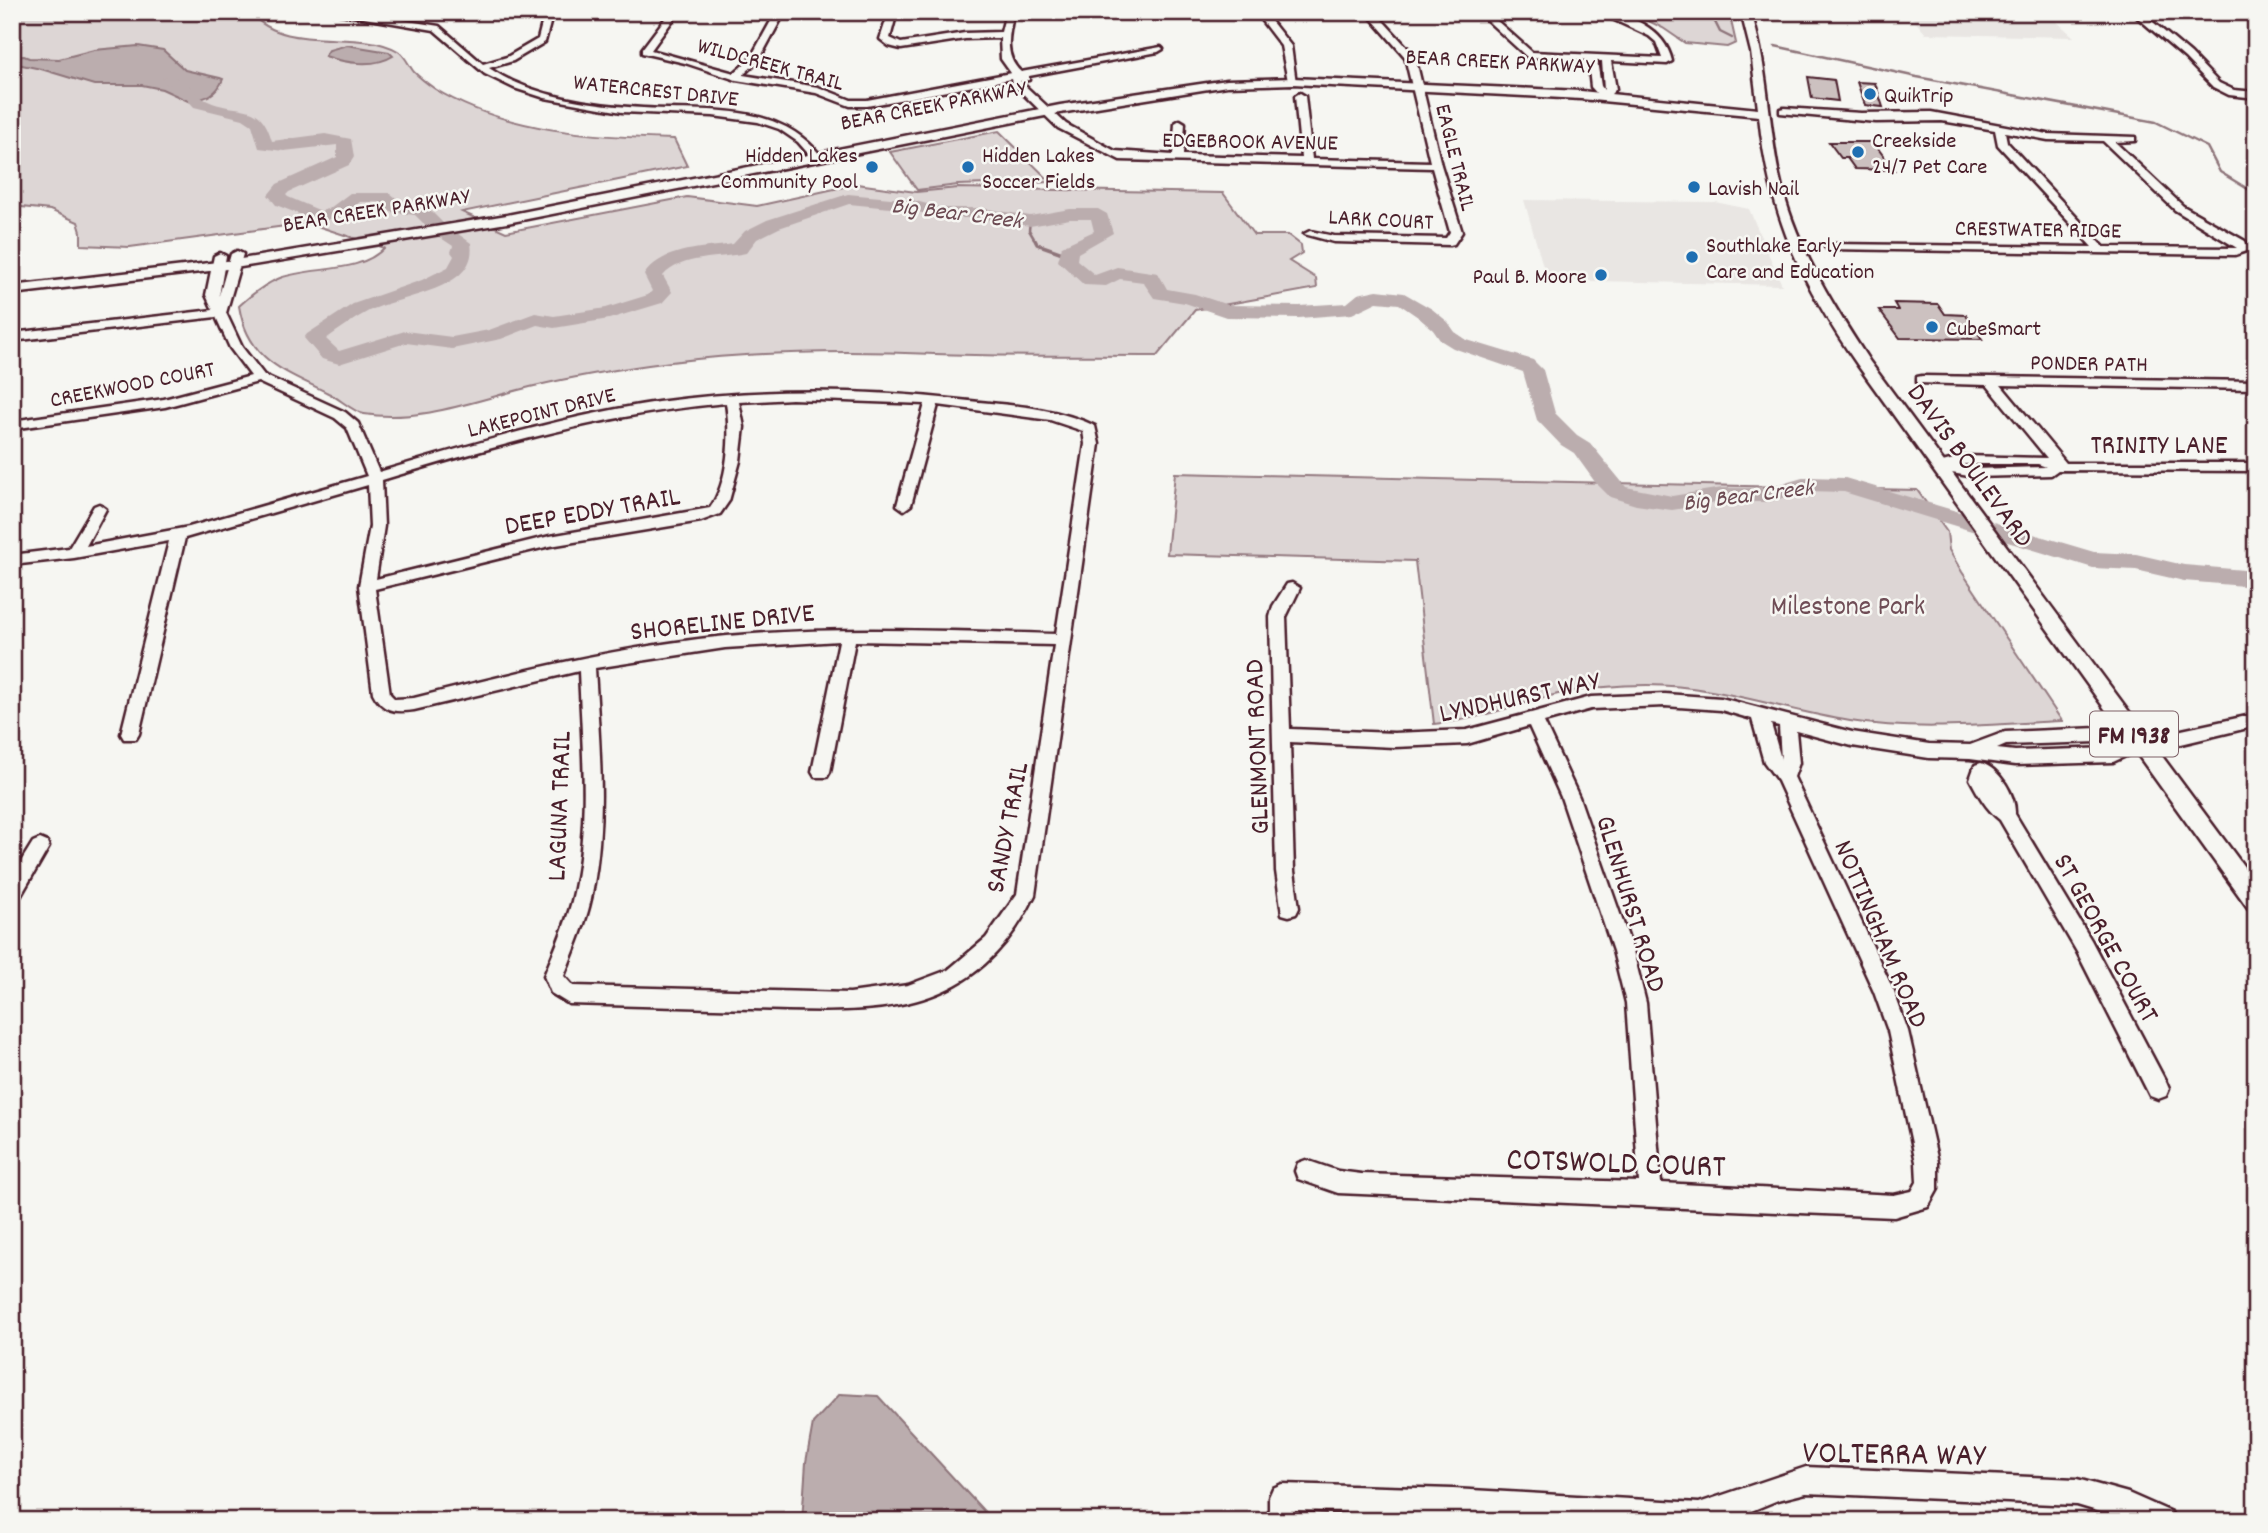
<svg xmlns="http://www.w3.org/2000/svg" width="2268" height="1533" font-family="Dekko,sans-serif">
<rect width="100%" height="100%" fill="#f6f6f2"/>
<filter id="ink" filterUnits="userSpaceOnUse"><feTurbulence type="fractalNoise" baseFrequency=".0143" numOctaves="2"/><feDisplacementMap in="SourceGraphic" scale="14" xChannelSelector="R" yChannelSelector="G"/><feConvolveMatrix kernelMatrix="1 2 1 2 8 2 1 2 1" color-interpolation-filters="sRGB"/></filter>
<g filter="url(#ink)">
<path fill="#e9e6e3" d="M1907,12H2046L2074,37L1926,34Z
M1524,200L1715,202L1749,209L1782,285L1547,280Z"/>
<path fill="#ddd6d5" stroke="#947a80" stroke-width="2" d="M12,12H250C285,55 356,27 398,51C405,55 409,66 414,72C420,78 428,84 435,89C505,132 595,137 674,139L687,166L462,212L506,232L687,197L757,206L857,184L916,192L958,188L1223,193L1254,235H1288L1301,245L1302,253L1289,261L1316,278L1317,288L1195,310L1157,356C1083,355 1009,357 935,354C846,350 759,351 671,362C624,368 576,376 530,387C477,400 420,423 364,414C353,412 339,398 328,393C285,371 248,361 239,306C251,295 264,284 280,278C312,266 360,274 384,248L308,223L130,247L81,245V232L78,222L50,210L12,206Z
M1630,12H1729L1736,43L1727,47L1685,43L1663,28Z
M999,131L1051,182L958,185L917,190L890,152Z
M1175,473L1917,490L1947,532L1949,550L1962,572L2062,721C1992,724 1920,732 1850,721C1781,710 1718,685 1647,685C1617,685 1587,688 1558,694C1516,704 1478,720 1434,724L1415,561L1167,554Z"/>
<path fill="#bbadae" stroke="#8e747a" stroke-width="2" d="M347,45L389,52L393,56C374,68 345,63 325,56L329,50Z
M138,46L163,50L185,70L220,78L223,79C217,95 206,98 190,102L162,89L142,85H94L41,69L12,63V57L24,56L29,58L59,59L94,50Z
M840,1394L878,1396L993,1521H802L806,1462L813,1423Z"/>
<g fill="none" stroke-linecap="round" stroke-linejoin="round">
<path stroke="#8e747a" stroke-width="2.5" d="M1710,12L1720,32L1732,38
M1775,46L1917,77L2156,122L2207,147L2220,172L2256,194
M1030,221L1029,230L1036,242"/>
<path stroke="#8e747a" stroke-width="3.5" d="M1035,240L1037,244L1068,255"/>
<path fill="#bbadae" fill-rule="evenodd" d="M167,75C195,82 190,93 208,101C239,115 260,98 272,141L325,134L351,139L354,157L349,165L289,192L286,195L288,197L321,211L330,208L350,193H390L402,203L426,206L444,224L471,243C479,291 400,295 367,312C352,320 339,330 326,339L339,351L405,331L452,337L489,330L535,313L554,316L606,308L648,295L652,291L644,275C663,247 702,249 733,244L745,231L767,220L848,194L912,200L942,208H981L1030,216L1070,209H1098L1107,214L1113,233L1078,253L1077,260L1095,275L1117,267L1158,273L1167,289L1195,294L1228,305L1299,306L1347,303L1358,294L1377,290L1404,293L1432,309L1448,322L1455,332L1467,340L1533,360L1543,370L1555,413L1577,435L1590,443L1626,487L1672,496L1722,488H1767L1806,477L1845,478L2094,552L2136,554L2184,565L2256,571V587L2184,581L2136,570L2093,568L1844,492L1807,491L1768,502H1722L1672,510L1636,505L1610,497L1595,482L1574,453L1561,445L1537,420L1523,372L1453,348L1440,340L1433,330L1418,317L1399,304L1377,302L1352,314L1299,318L1226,317L1185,303L1154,298L1143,282L1120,279L1106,286L1084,285L1058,261L1062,246L1094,231L1091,219H1070L1030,226L981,218H941L911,210L849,204L779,228L757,239L746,253C720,259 681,255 663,276L672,292L662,303L609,319L554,328L537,325L501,339L452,349L406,343L339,364L322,359L304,338L307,334L353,304L422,280L448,267L454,256L451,252L453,246L432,232L415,215L391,212L380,202H360L342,216L319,222L276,205L268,195L277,184L337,157V145L284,151L259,148L252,125L243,119L194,107L175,86L162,83L159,80Z"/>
</g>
<path fill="#ccc1c0" stroke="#4a1f2b" stroke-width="2" d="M1808,77L1834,80L1838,101L1812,98Z
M1857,82L1875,83L1883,107L1865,105Z
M1829,142H1873L1894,170L1855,169L1847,158H1841Z
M1894,303L1938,304L1945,314L1966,315L1982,339L1900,338L1879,310H1898Z"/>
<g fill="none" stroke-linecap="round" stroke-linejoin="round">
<g stroke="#4a1f2b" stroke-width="5">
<path id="minor" d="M329,12H352L439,26L483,64L507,57L538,39L545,12H553L545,42L513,61L489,68C532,97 593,105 643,108C707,112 778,101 822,157L813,159L798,142L779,129L758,122L713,116L622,112L545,98L514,88L485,74L434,30Z
M670,12L678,13L651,50L734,73L750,59L776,12H785L759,60L743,75L818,87L851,100H867L1011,73L1001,59L1000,38L965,39L901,49L889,46L880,39L889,12H897L890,38L901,43L965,33L1001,32L1006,12H1014C1009,33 1003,56 1021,72L1161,47L1163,49L1158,52L1029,76V80L1020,81L1066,124L1115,151L1173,155L1175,123L1180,120L1185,123L1183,155L1301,158L1295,96L1300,93L1305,96L1312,159L1430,162L1405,57L1366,12H1375L1415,56L1441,165L1462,232L1454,244L1450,245L1334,242L1304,234L1310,231L1334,236L1446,238L1450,232L1432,168L1120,160L1058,128L1012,83L1011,79L867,106H850L816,93L736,80L685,63L642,53V49Z
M1255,12H1264L1291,46L1296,83L1288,81L1281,46Z
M1478,12H1487L1532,52L1662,58L1656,42L1649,36L1597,12C1628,12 1665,29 1672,61L1667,64L1611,61L1616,89L1607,98H1601L1591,87L1588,60L1527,57ZM1597,61H1602L1604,90L1601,86Z
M2131,12H2141L2191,54L2219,83L2234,90L2256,92V98L2229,95L2213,87L2185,58Z
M1784,108L1861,113L1931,112L2048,134L2135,137V141L2115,142L2183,206L2245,241L2250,250L2235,255L1827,249L1825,247L1831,244L2092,247L1998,145L1995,130L1942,121L1876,122L1780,113V109ZM2005,132L2048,140L2103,141L2175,210L2237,248L2104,247L2007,142Z
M237,251L243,254L226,313L242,347L264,375L345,412L358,423L379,472C471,445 563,416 658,402C758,388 860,389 960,400C1004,405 1054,406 1095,426L1099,444L1035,895C973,1022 872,1012 751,1009C690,1007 630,1006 569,1004L551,993L544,976C554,951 565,927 572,901C591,826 582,747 579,671L414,710C394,713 382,711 373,693L359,586L370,526L368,485L185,538L139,734L136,739H124L121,734L169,541L74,558L12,565V555L69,548L94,506L99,504L106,509L86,546L189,527L367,476L347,428L335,418L258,382L165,407L12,429V421L164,399L251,376L230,348L216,317L12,341V333L213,310L206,295L214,256L220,253L226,256L219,296L231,254ZM792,399L925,404L897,505L904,510L911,505L938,405L1050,420L1083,431L1085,444L1056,634C946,631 836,626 727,636C621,646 517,672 414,698L395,699L390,694L375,589L550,546L701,521L720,514L729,501L740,461L744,427L739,402ZM726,403C731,434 729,481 710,508L550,536L376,579L384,526L382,480C495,446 608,413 726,403ZM839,641L812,772L815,777H827L830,772L855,641L1054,645L1017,894L986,938L948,970L908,985L850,993L573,986L564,976C575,948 588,919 593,889C607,816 599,741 595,668L725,648Z
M1922,376L2256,381V389L2001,385L2066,463H2256V471L2058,470L2051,475L1974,477L1935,470V464L1965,456L2047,458L1987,385L1917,383V377ZM1965,464H2038L2046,467L1974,469L1960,466Z
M1292,583L1300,588L1286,617L1290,729L1394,733L1467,730L1591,697L1665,694L1721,698L1852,732L1929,744L1970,745L2005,732L2098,728L2140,735L2177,731L2256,714V726L2177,745L2143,748L2113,762L2015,765L1970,759L1929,758L1852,746L1796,731L1799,763L1794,777L1894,992L1908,1031L1938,1162V1189L1928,1207L1894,1217L1338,1193L1298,1179L1295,1171L1298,1163L1306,1160L1338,1171L1361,1174L1639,1182L1626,1003L1613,951L1561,797L1529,726L1467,744L1394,747L1290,742L1294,871L1299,908L1296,914L1289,916L1282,914L1276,871L1270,617L1273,606L1287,584ZM1665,706L1721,710L1752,719L1764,762L1778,781L1874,992L1888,1031L1916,1162L1917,1182L1912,1191L1894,1195L1661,1183L1646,1003L1633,951L1579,797L1544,722L1591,709ZM1771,724L1779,726L1781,760V759ZM2098,742L2118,745L2111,748L2015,751L1997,749L2006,745Z
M1981,763C2000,769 2016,795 2015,814L2091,940L2166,1082L2169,1089L2166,1096L2158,1099L2150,1096L2077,952L2000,820C1986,809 1978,794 1970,779L1975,765Z
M40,839L47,842L49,847L19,899L12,901V876L33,842Z
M1806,1467L2077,1479L2128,1493L2171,1512L2175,1521H2131L2077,1505L1806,1493L1778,1500L1727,1521H1554L1295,1510V1521H1269V1497L1273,1488L1282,1484L1453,1489L1699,1503Z"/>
</g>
<g stroke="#4a1f2b" stroke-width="5">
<path id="major" d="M1741,12H1751C1768,67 1768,120 1779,175C1794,244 1832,304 1870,362L2256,883V911L2248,908L1859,367C1802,285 1769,216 1759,116L1581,99L1293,84L1227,86L1060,113L507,223L235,268L12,294V286L235,260L507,215L1060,105L1227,80L1293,78L1581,91L1758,109L1751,52Z"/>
</g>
<use href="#minor" fill="#f6f6f2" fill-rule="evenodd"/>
<use href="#major" fill="#f6f6f2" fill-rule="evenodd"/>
</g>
</g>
<g fill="#1f6fb2" stroke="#f6f6f2" stroke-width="2.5">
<circle cx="1870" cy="94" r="7"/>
<circle cx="1858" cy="152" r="7"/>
<circle cx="872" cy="167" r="7"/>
<circle cx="968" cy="167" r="7"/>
<circle cx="1694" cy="187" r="7"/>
<circle cx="1692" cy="257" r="7"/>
<circle cx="1601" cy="275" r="7"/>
<circle cx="1932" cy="327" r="7"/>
</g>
<g text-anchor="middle" stroke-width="5" stroke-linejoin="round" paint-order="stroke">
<g font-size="23" fill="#4a1f2b" stroke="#f6f6f2">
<text transform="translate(1500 60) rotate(3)" y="8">BEAR CREEK PARKWAY</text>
<text transform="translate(771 63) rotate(15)" y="8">WILDCREEK TRAIL</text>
<text transform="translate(656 89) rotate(6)" y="8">WATERCREST DRIVE</text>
<text transform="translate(933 104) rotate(-11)" y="8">BEAR CREEK PARKWAY</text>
<text transform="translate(1250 140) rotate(1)" y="8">EDGEBROOK AVENUE</text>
<text transform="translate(1457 157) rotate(76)" y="8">EAGLE TRAIL</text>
<text transform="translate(376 209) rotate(-9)" y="8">BEAR CREEK PARKWAY</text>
<text transform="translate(1381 218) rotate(3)" y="8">LARK COURT</text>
<text transform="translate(2038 228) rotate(1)" y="8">CRESTWATER RIDGE</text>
<text transform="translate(2089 362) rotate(1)" y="8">PONDER PATH</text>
<text transform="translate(132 383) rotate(-11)" y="8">CREEKWOOD COURT</text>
<text transform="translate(541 411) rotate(-14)" y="8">LAKEPOINT DRIVE</text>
</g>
<g font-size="23" fill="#4a1f2b" stroke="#f6f6f2" text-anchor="start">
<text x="1884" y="102">QuikTrip</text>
<text x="1872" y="147">Creekside<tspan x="1872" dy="26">24/7 Pet Care</tspan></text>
<text x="858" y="162" text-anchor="end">Hidden Lakes<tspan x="858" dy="26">Community Pool</tspan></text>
<text x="982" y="162">Hidden Lakes<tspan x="982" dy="26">Soccer Fields</tspan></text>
<text x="1708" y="195">Lavish Nail</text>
<text x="1706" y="252">Southlake Early<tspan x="1706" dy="26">Care and Education</tspan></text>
<text x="1587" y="283" text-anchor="end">Paul B. Moore</text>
<text x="1946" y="335">CubeSmart</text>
</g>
<g font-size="24" font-style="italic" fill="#6c4a52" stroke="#f6f6f2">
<text transform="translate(957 212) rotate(7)" y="8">Big Bear Creek</text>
<text transform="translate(1748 494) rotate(-7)" y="8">Big Bear Creek</text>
</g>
<rect fill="#f6f6f2" stroke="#7e6067" stroke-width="2" x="2090" y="711.5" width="88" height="45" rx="5"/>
<g font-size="26" font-weight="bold" fill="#4a1f2b">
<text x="2134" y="743">FM 1938</text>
</g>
<g font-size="28" fill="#4a1f2b" stroke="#f6f6f2">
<text x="2159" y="453">TRINITY LANE</text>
<text transform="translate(1972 464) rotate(54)" y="10">DAVIS BOULEVARD</text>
<text transform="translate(592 509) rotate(-10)" y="10">DEEP EDDY TRAIL</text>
<text transform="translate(722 620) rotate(-6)" y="10">SHORELINE DRIVE</text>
<text transform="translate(1519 695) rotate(-12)" y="10">LYNDHURST WAY</text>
<text transform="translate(1255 747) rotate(-92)" y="10">GLENMONT ROAD</text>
<text transform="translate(557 806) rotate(-88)" y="10">LAGUNA TRAIL</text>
<text transform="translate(1005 827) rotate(-79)" y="10">SANDY TRAIL</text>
<text transform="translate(1633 903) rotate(73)" y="10">GLENHURST ROAD</text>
<text transform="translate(1883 933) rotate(67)" y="10">NOTTINGHAM ROAD</text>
<text transform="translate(2108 937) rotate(61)" y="10">ST GEORGE COURT</text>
</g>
<g font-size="28" fill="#6f4d56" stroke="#f6f6f2">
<text x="1848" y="614">Milestone Park</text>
</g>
<g font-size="33" fill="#4a1f2b" stroke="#f6f6f2">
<text transform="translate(1616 1160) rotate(2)" y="12">COTSWOLD COURT</text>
<text transform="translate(1894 1451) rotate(1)" y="12">VOLTERRA WAY</text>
</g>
</g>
<rect width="2268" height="1533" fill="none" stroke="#f6f6f2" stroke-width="42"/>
<rect x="21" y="21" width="2226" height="1491" fill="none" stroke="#4a1f2b" stroke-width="2.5" filter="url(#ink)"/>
</svg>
